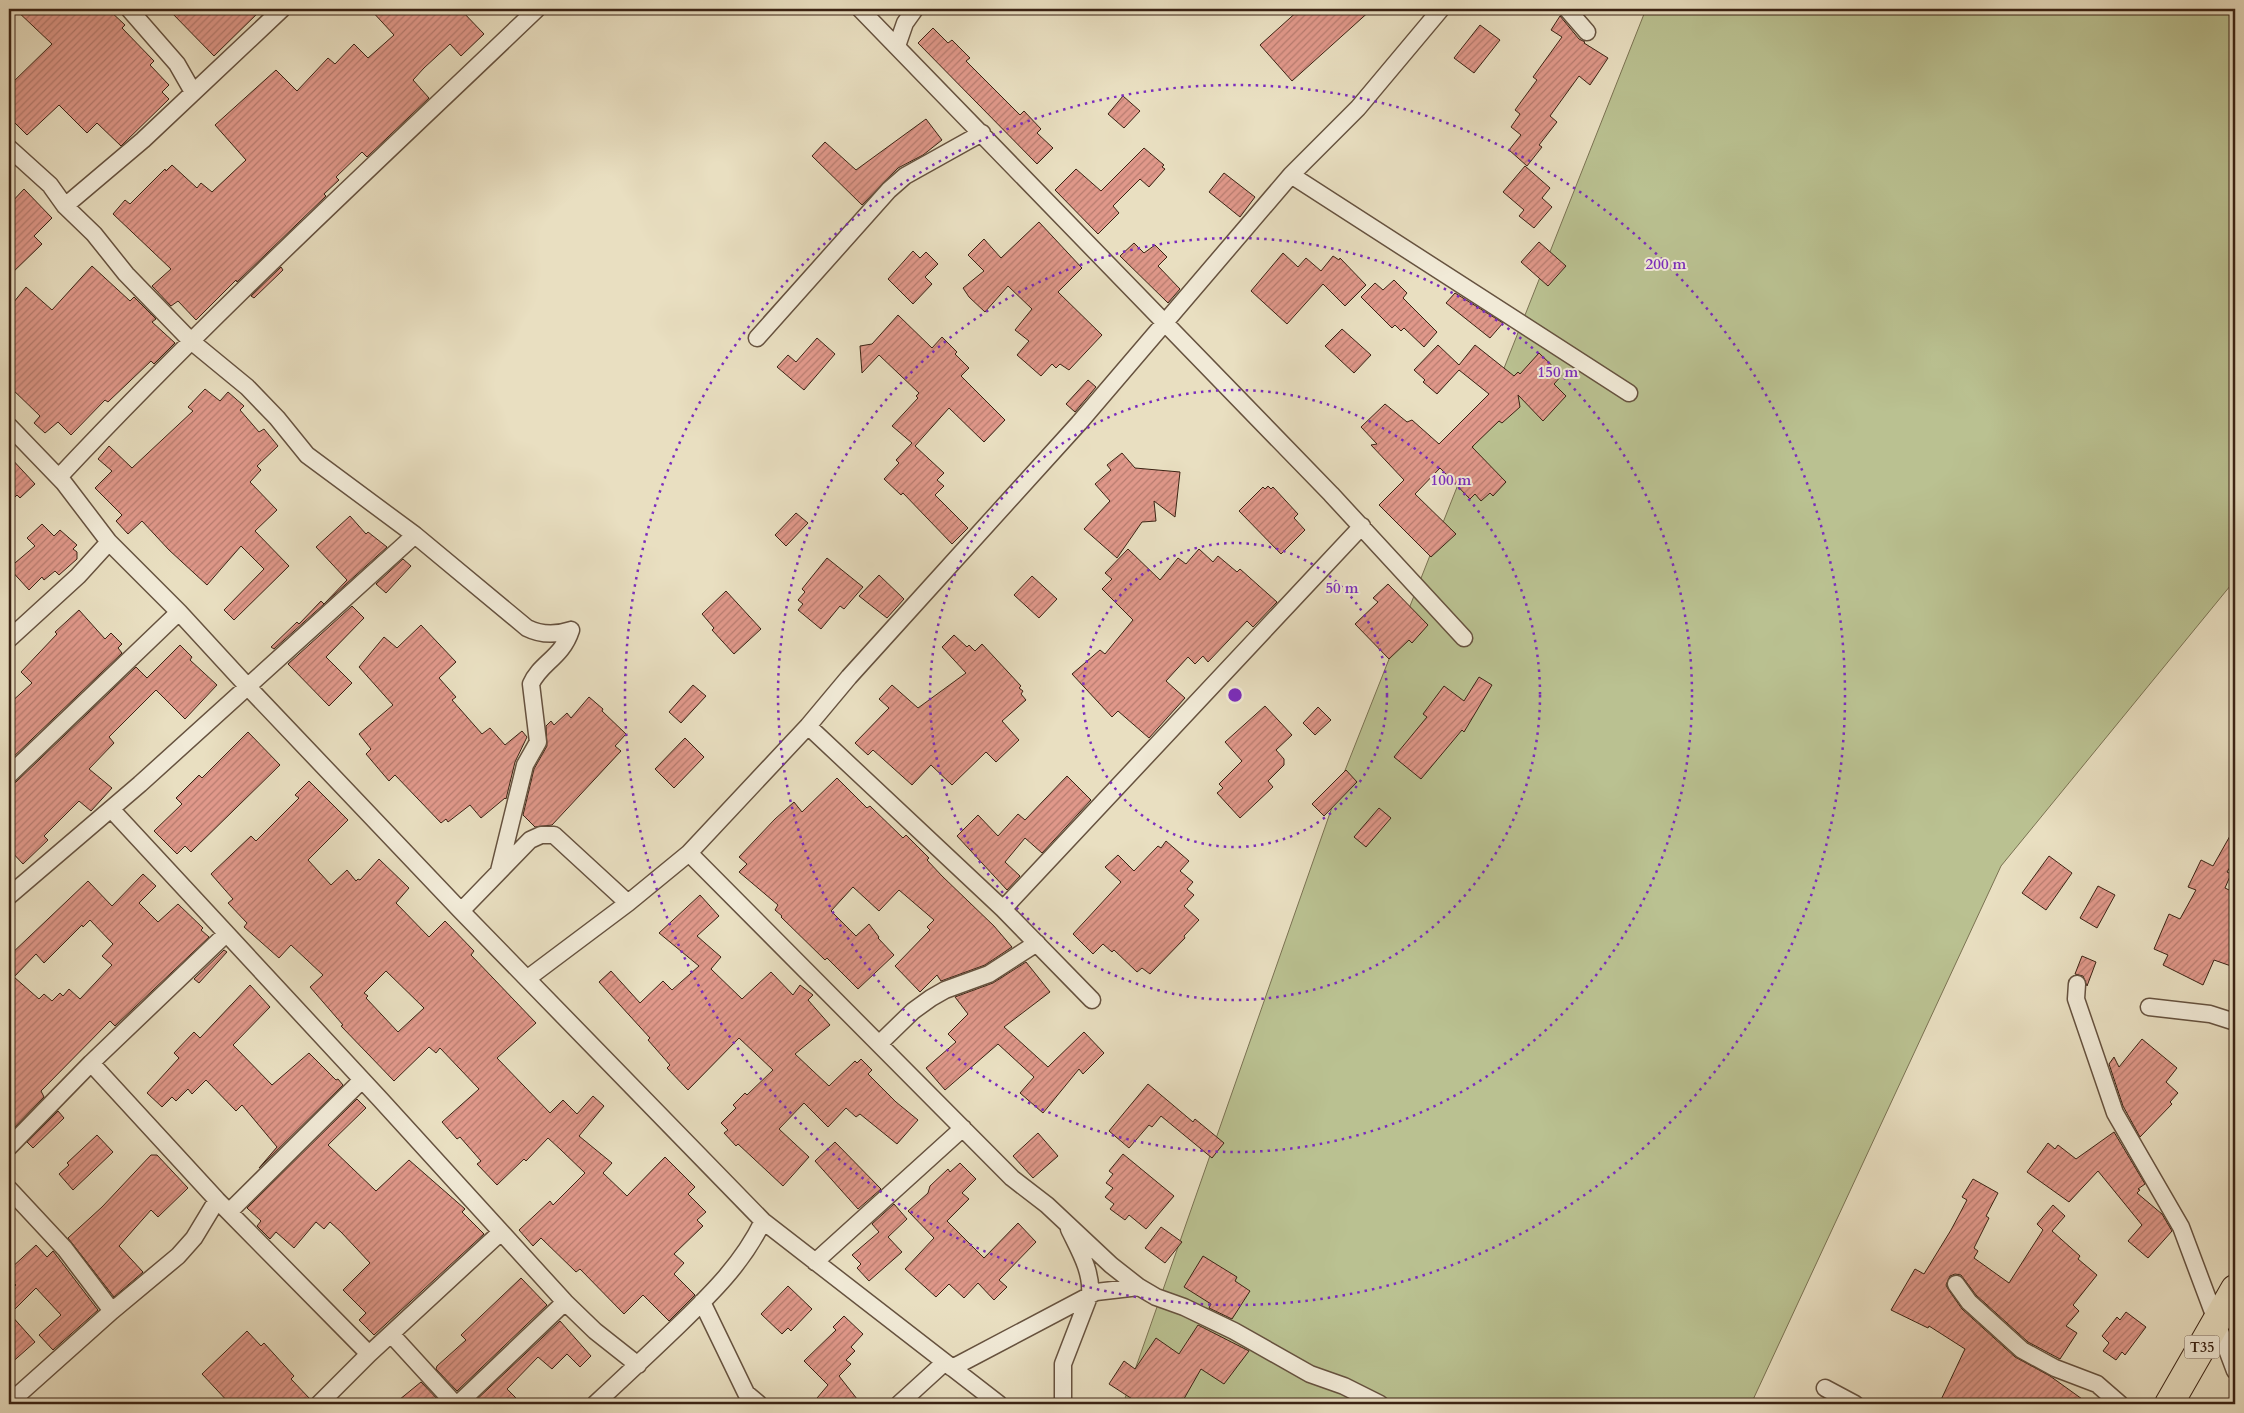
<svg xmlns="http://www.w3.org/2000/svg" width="2244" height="1413" font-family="Cardo,serif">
<defs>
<pattern id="building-hatch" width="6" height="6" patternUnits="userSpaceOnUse" patternTransform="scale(1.25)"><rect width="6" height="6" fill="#e0988a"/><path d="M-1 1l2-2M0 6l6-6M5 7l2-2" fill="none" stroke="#b77c70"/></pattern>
</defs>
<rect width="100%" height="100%" fill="#e9dfc1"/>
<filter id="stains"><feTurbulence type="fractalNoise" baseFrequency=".004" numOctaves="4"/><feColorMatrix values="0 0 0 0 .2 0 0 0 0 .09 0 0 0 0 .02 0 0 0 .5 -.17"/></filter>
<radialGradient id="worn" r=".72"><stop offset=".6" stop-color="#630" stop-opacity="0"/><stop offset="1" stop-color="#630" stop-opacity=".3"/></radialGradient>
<path fill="#bac191" stroke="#7a7252" d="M1646,9H2235V580L2001,866L1751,1404H1123L1344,773Z"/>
<path fill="url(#building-hatch)" stroke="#3b2314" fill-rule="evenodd" d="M15,9H108L125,25L122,28L154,61L150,65L169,85L162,92L169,99L121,146L97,123L87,133L59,105L27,135L9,117V86L52,44Z
M168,9H262L214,56Z
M370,9H460L484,34L461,56L450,44L424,68L413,80L429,98L367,157L362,152L336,177L339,180L324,194L326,196L237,282L236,280L196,320L178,301L171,306L152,286L171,269L113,214L125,200L130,204L165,169L166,171L172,165L197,188L201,183L212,192L246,160L215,125L276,70L297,91L328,58L335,64L354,44L368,58L394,35Z
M1300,9H1372L1292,81L1260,45Z
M1560,16L1579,39L1585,42L1584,43L1608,58L1590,85L1579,76L1550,116L1557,122L1539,145L1542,147L1527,166L1509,150L1521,135L1511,127L1520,114L1515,110L1537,80L1533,77L1562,37L1551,30Z
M1480,25L1500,40L1474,73L1454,58Z
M933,28L948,43L952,40L970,58L966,61L1020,115L1024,111L1041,129L1037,133L1053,148L1037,164L918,43Z
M1123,96L1140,111L1124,128L1108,114Z
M926,119L942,140L923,155L898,168L862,205L812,156L825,142L856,170Z
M1144,148L1164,165L1162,167L1165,169L1149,187L1140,179L1113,206L1119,213L1098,234L1055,190L1076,169L1101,191Z
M1525,166L1550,188L1542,198L1552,207L1534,228L1519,216L1524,210L1503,192Z
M1224,173L1255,197L1240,217L1209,192Z
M24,189L52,218L34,236L42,244L9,276V205Z
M1039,222L1082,268L1058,292L1102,335L1069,370L1060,364L1056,368L1052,364L1041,376L1017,355L1029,341L1015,330L1032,309L1008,286L985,312L969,297L963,288L984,271L968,255L984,239L1001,258Z
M1539,242L1566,266L1548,286L1521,262Z
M1134,243L1144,253L1155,245L1167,257L1158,266L1180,289L1168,303L1120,256Z
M913,251L920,258L926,252L938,264L925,277L932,284L913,304L888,279Z
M1283,253L1298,267L1306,258L1321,271L1333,256L1339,260L1340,258L1366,285L1345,306L1323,284L1287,324L1251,291Z
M92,266L130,301L134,297L156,319L152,322L175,343L154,364L151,361L108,402L105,400L71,435L58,422L45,433L34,423L40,416L9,386V308L26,287L52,310Z
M281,267L283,270L254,298L251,296Z
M1394,280L1407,293L1403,298L1437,332L1424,347L1404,328L1401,331L1395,325L1392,328L1361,297L1375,283L1383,290Z
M1455,293L1503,323L1490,338L1446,303Z
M898,315L932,348L942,337L957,352L955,354L969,368L961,376L1005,420L984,442L949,408L915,446L944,473L937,480L944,486L935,495L968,528L952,544L903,493L901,495L884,479L899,463L896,460L912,443L892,426L918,398L916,396L919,393L879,355L862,373L860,346L872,344Z
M1342,329L1371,355L1354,373L1325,346Z
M817,338L835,354L804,390L777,367L788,355L796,362Z
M1438,345L1459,365L1475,345L1514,376L1518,372L1520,374L1539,353L1562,375L1554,384L1566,396L1543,421L1518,395L1520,407L1502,423L1499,421L1472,447L1506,482L1493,496L1490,493L1481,501L1475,494L1470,499L1440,468L1415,494L1456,534L1431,557L1379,505L1404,480L1371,445L1377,444L1361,427L1385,404L1407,422L1412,420L1439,444L1489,394L1459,370L1437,394L1423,382L1425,380L1414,370Z
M1088,380L1096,387L1075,412L1066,404Z
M205,389L220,401L228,392L244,406L240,410L259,432L264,429L278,446L257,466L261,470L250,482L277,510L255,531L289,566L234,620L224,610L264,569L241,546L207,585L169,550L142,521L128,534L116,521L122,515L95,488L112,471L98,459L109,446L132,468L193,411L188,407Z
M1122,453L1135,468L1180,472L1175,517L1154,501L1156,521L1142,522L1117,558L1084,529L1110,501L1095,484L1111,470L1107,465Z
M9,456L35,484L20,498L17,495L9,503Z
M1268,486L1271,489L1273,487L1298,514L1294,518L1305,530L1281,554L1239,511L1263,487L1265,489Z
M796,513L808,523L786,546L775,535Z
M350,516L366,534L368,532L387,547L324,604L347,580L316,547Z
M42,524L54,536L60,530L77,545L73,549L77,552V559L59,575L55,571L44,580L42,577L29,590L9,568L35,546L27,538Z
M1128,549L1160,580L1178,558L1186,564L1199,549L1213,562L1218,556L1237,572L1240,569L1277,602L1253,627L1247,621L1208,662L1203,656L1195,664L1188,657L1166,681L1185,698L1149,738L1118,711L1112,717L1072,674L1100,650L1105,654L1133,620L1102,589L1112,579L1105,573Z
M827,558L863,587L844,609L840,606L821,629L798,610L803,604L798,600L805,592L802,589Z
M403,559L411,566L386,593L376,584Z
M879,575L904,599L887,618L859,596Z
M1032,576L1057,599L1039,618L1014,595Z
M1388,584L1428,625L1412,643L1409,640L1389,659L1355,624L1378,602L1373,598Z
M726,591L761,629L734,654L712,630L714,628L702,614Z
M321,601L324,604L274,649L271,647L297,622L299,624Z
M352,606L364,618L326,657L352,683L329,706L288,664Z
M79,610L105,639L111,633L122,644L118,648L122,653L9,761V704L32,683L21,672L57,634L55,632Z
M421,625L456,662L439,678L456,697L452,700L482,734L490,728L505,745L522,731L527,737L515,762L506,799L505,798L481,818L470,805L448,822L446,819L441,823L395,775L389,781L366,754L371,749L359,734L393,705L359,667L384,637L397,648Z
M954,635L967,647L969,645L975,651L982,644L1021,686L1019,688L1023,691L1021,694L1026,700L1002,721L1019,740L996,762L986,752L952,785L931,765L912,785L873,750L868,755L855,743L889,708L879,699L892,685L918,708L966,673L942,647Z
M180,645L192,657L190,660L217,685L185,719L156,690L109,737L114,743L89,769L112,788L91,811L79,801L44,836L48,840L23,864L9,849V785L16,782L136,667L147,678Z
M1479,677L1492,685L1464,732L1462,730L1421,779L1394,757L1427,717L1423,714L1444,686L1464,701Z
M693,685L706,696L681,723L669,712Z
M589,697L603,709L602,711L626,734L615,746L621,751L552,825L535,827L523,815L534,769L547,746L546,726L551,721L554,725L567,713L571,718Z
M1265,706L1292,735L1276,750L1284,759V765L1268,781L1273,787L1240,818L1217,793L1223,788L1219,784L1242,761L1225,742Z
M1318,707L1331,720L1315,735L1303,723Z
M248,732L280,765L191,852L185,846L177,854L154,831L182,804L176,798L199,775L202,778Z
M685,738L704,757L674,788L655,769Z
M1346,770L1357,782L1324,816L1312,804Z
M1067,776L1091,800L1042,853L1025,838L1005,862L1020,876L1007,890L957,836L978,815L998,836L1018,814L1025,820Z
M837,778L867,808L870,806L903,838L906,835L929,858L927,860L942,876L994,926L1012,947L985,965L941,981L937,975L920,992L895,966L930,930L927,927L934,920L899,890L879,911L853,887L831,911L856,936L869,924L879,937L878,938L894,955L858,989L827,958L825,960L781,917L782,916L775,910L778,905L739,872L747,864L739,857L775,819L794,802L802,812Z
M309,781L348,820L308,860L331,885L347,870L356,881L358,879L360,880L379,859L409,888L396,903L429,937L445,921L474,951L471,955L536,1023L497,1058L550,1113L563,1100L577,1114L593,1096L604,1106L579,1136L612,1163L603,1173L627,1196L665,1157L695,1187L688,1194L706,1212L697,1220L703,1226L674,1254L684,1263L674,1274L695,1295L669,1321L643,1295L624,1314L580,1269L576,1272L541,1238L533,1246L519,1230L550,1201L553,1205L585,1173L561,1150L548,1138L526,1161L524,1159L497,1185L477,1164L481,1161L460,1137L457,1139L442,1122L479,1089L440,1048L436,1053L429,1047L394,1081L341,1026L343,1025L310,987L323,975L291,945L279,958L244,927L247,923L228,903L233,899L211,874L251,836L256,841L299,798L295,795ZM386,971L424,1008L398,1032L366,998L368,996L364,993Z
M1379,808L1391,818L1366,847L1354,837Z
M2235,827V859L2227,872L2231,874L2225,888L2235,893V955L2231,966L2214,960L2203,985L2163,965L2168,955L2154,949L2169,914L2180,919L2196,890L2188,887L2201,860L2213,866Z
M1166,841L1189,861L1180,871L1193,882L1187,889L1194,895L1184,906L1199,920L1184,936L1185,938L1150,974L1142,968L1137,972L1114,950L1112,952L1103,944L1093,954L1073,934L1121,882L1105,867L1118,855L1134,871L1158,846L1161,848Z
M2049,856L2072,873L2046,910L2022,893Z
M143,874L156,886L139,903L158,922L178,904L203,928L201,930L209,937L115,1026L110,1021L41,1091L44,1097L9,1133V956L88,881L112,906ZM90,920L113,944L102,956L112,965L80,999L69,989L63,996L60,993L52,1001L44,994L39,999L14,977L36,954L44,963L82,925L83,927Z
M2098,886L2115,895L2097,928L2080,918Z
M700,895L719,916L697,936L721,957L711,969L742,999L771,972L793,995L800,985L813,995L808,1000L830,1025L795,1054L829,1086L855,1061L857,1063L861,1059L872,1070L868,1074L896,1102L918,1120L897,1144L860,1114L856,1117L846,1108L828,1127L804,1103L779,1129L809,1157L783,1186L738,1144L736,1146L724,1133L728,1130L721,1123L736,1108L733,1105L745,1093L747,1095L773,1070L739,1038L688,1090L667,1068L670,1065L648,1040L650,1038L599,982L611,971L640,1003L663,981L672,990L699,966L659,933Z
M224,950L227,952L199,983L194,979Z
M2082,956L2096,962L2087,986L2083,976L2075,974Z
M1026,962L1050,992L1004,1027L1048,1067L1084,1032L1104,1053L1083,1074L1079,1069L1043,1113L1020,1093L1034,1077L998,1044L945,1090L926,1068L956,1042L948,1034L968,1014L955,997L993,983Z
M250,985L270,1007L233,1045L272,1085L309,1053L336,1080L338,1079L343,1085L259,1168L277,1147L242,1105L236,1111L206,1080L192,1094L188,1089L176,1101L172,1097L162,1107L147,1093L179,1058L174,1053L194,1032L200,1038Z
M2142,1039L2177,1068L2166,1082L2178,1093L2170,1102L2172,1104L2140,1137L2123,1106L2109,1064L2114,1057L2119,1067Z
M1148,1084L1193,1122L1195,1119L1224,1143L1212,1158L1161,1116L1152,1127L1149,1125L1129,1148L1109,1131Z
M357,1099L366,1108L328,1145L376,1191L409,1160L465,1209L462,1212L484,1234L374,1335L359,1320L366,1313L343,1290L370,1263L341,1232L330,1222L324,1229L316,1222L294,1248L276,1232L270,1239L257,1226L261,1221L247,1208Z
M58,1111L64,1118L33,1148L27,1142Z
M2114,1132L2145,1184L2138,1189L2140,1190L2137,1193L2162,1214L2172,1231L2148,1258L2128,1241L2142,1225L2098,1171L2069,1202L2027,1172L2048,1143L2055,1149L2058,1145L2076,1159Z
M1038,1133L1058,1156L1033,1178L1013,1156Z
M97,1135L113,1152L73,1190L59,1174L69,1165L67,1163Z
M835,1142L881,1189L858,1209L815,1161Z
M1123,1154L1174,1196L1146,1229L1129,1215L1125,1220L1110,1209L1114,1204L1105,1197L1113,1188L1106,1183L1113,1174L1109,1171Z
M151,1155H157L188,1188L158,1217L151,1210L119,1246L143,1272L114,1297L68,1238L102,1207Z
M960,1163L976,1179L962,1193L969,1199L947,1221L984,1258L1018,1223L1036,1242L999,1280L1007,1287L994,1300L978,1283L964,1298L949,1284L936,1297L905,1269L934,1238L908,1211L928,1193L930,1186L948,1169L950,1172Z
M1973,1179L1998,1193L1986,1216L1989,1218L1974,1248L1978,1251L1974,1258L2009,1283L2043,1230L2037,1224L2053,1205L2065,1216L2052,1231L2080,1256L2078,1259L2097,1275L2073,1305L2079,1311L2066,1326L2077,1333L2060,1359L2028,1342L1976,1295L1961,1275L1955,1274L1950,1276L1946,1285L1948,1289L1962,1309L2015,1357L2050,1376L2089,1404H1939L1965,1349L1929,1326L1928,1328L1891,1310L1915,1269L1924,1274L1951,1230L1967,1200L1962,1197Z
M894,1204L907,1219L888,1237L902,1252L869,1281L857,1268L861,1264L852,1255L879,1232L872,1224Z
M1161,1227L1182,1242L1165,1263L1145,1248Z
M36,1245L47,1257L53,1251L98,1310L53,1350L39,1335L61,1315L36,1288L10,1314L35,1342L9,1365V1292L16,1285L9,1278V1270Z
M1203,1256L1237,1277L1235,1281L1250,1291L1232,1319L1209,1308L1211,1304L1184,1287Z
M521,1278L547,1305L457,1391L436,1369L437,1366L466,1340L461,1335Z
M788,1286L812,1309L791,1331L788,1328L782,1334L761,1314Z
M2126,1312L2146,1327L2125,1355L2122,1352L2116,1360L2103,1351L2109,1343L2102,1336L2117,1317L2120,1320Z
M844,1316L863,1334L851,1347L855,1351L846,1360L851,1364L839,1376L861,1404H812L828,1385L804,1361L836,1330L833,1327Z
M560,1321L591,1356L580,1367L567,1354L552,1369L538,1357L507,1389L522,1404H472Z
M1198,1325L1249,1351L1224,1384L1201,1369L1181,1404H1140L1109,1384L1124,1361L1135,1369L1156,1338L1179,1354Z
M247,1331L261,1346L264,1343L294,1376L291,1379L310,1399L309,1404H230L202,1374Z
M421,1382L442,1404H394Z"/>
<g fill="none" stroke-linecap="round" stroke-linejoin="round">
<g stroke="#66523f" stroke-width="19">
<path id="street" d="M129,9L177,64L193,92
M860,9L1331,494L1464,638
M1567,9L1587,32
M897,46L905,23L915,9
M9,148L50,185L65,206L94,234L126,274L191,341L247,387L277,418L307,455L415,535L527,628C541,635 556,635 571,630
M1291,175L1629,393
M65,206L143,140L282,9
M757,338L889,190L905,176L982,133
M9,426L64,483L109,542L179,612L248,687L461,911L763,1221L999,1404
M59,477C211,315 376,163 537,9
M9,639L78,576L109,542
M808,726L1003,909L1092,1000
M9,775L179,612
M111,809L380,1099L565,1302L595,1331L638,1365
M689,853L1012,1178L1047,1205L1111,1265L1139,1287L1156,1297L1184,1307L1234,1331L1310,1374L1344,1386L1380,1404
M499,871L525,765L538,742L531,684C540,663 562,658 571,630
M9,896L140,784L415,535
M1003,909L1362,526
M461,911L530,840L541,835H554L628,903
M528,978L628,903L689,853L808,726L849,677L1079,423L1291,175L1358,108L1441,9
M2077,984L2076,999L2115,1113L2181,1227L2235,1371
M2149,1007L2210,1014L2235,1022
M879,1044L913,1011L931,998L945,990L989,974L1037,943
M91,1063L217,1200L369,1354
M9,1147L91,1063L226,934
M9,1189L65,1249L112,1311
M229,1212L362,1080
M815,1262L963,1128
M1956,1284L1969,1302L2022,1350L2055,1368L2097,1384L2120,1404
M702,1302L746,1393L759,1404
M391,1334L455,1404
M952,1368L1096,1292L1139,1287
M1825,1388L1855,1404
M9,1403L112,1311L178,1256L194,1238L217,1200
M319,1404L369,1354L501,1232
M458,1404L565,1302
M595,1404C623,1378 651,1352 679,1325C711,1294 743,1263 763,1221
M899,1404L944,1363
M1063,1404V1364L1090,1294C1092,1271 1079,1250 1069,1229"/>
</g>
<g stroke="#3b2314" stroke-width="30">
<path id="highway" d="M2169,1404L2235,1289"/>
</g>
<use href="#street" stroke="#f1ead7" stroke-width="16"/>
<use href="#highway" stroke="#e9dfc1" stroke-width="28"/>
</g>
<g fill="none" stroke="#7b2cbf" stroke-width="2.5" stroke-dasharray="2.5 5">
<circle cx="1235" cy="695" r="152"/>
<circle cx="1235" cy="695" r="305"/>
<circle cx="1235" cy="695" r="457"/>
<circle cx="1235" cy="695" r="610"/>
</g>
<g text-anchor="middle" stroke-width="4" stroke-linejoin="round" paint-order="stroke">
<rect fill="#f1ead7" stroke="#725f4e" stroke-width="1" x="2184.5" y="1335.5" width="35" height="23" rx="4"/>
<g font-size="14" font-weight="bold" fill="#3b2314">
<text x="2202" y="1352">T35</text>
</g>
</g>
<circle cx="1235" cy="695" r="8" fill="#7b2cbf" stroke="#f1ead7" stroke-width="2.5"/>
<g font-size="15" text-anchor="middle" font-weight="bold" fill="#7b2cbf" stroke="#f1ead7" stroke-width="4" stroke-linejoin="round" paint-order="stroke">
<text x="1666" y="269">200 m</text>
<text x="1558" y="377">150 m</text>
<text x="1451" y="485">100 m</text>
<text x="1342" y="593">50 m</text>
</g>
<rect width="2244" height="1413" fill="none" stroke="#e9dfc1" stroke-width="30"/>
<rect x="10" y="10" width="2224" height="1393" fill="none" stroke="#3b2314" stroke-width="2.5"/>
<rect x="15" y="15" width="2214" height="1383" fill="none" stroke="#3b2314"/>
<rect width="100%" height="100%" filter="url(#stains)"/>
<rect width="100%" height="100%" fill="url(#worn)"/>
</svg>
